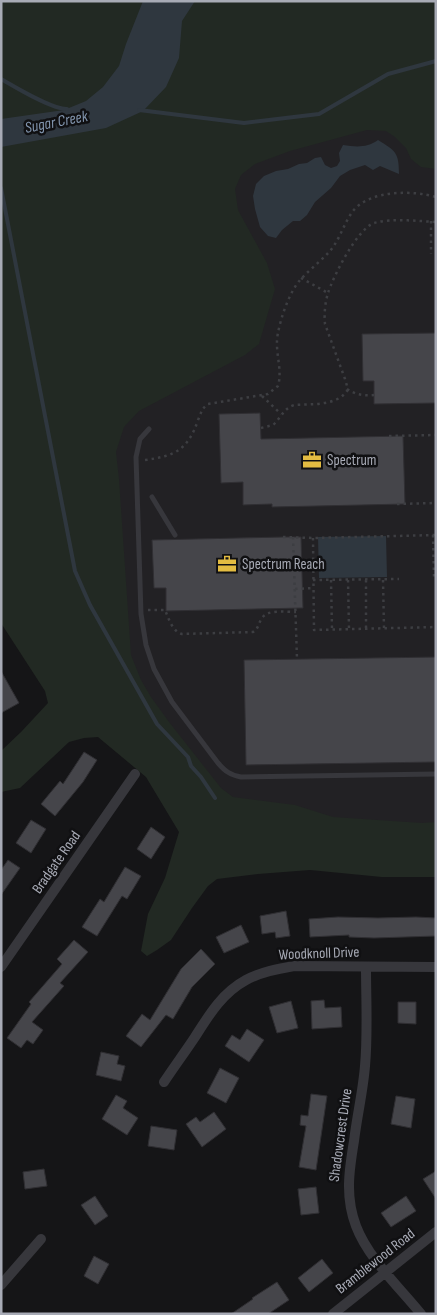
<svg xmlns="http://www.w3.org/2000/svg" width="437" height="1315" font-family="'Sofia Sans Condensed',sans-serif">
<rect width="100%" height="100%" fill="#151517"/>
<path fill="#222124" d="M436,1V849L220,850L1,579V195Z"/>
<path fill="#222923" d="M1,1H436V169L421,167L411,159L406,148L395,137L386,131L367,130L290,151L255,164L241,175L235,189L238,210L267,263L275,289L259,344L245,355L139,411L124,427L116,452L119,479L131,655L141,680L151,697L169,722L221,788L233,797L295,805L333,817L422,823L436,822V877H382L310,870L258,874L217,879L208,886L192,908L171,940L157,950L147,956L141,951L148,914L165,878L179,832L146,777L98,737L84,738L69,742L20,788L1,792V751L21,732L48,703L45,691L1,623Z"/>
<path fill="#2f373f" d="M143,1H195L182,21L179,58L166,87L143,111L106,128L1,147V119L64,110L86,101L103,87L119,66L126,44Z
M378,140C396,151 399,153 399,174L380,166L373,170L365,165L350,170L340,176L331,188L315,202L307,215L300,221H293L282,230L276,238L268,236L260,227L255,209L253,196L256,184L264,176L276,171L288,169L299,164L307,163L315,158L321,157L325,165L331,168L337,166L340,161L339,153L343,145C356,147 367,148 378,140Z
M386,536L387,577L319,578L318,537Z"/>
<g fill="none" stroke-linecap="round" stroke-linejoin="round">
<path stroke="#2f373f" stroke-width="4" d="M1,79C15,87 53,110 67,109
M139,110L244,123L319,114L388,74L436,61
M1,188L75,571L90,605L157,724L188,757L191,766L201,777L215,798"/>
</g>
<path fill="#45454a" stroke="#302f33" d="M436,333V403L374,404V381H363L362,334Z
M260,413L261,439L403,436L405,504L272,507V504L243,505V482L221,483L219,414Z
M283,537H301L303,608L166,611V588H154L152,540Z
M436,657V762L246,765L244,660Z
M1,671L19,703L1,713Z
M84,752L97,760L83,782L55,816L41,804L60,781L63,784Z
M31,820L46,829L31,853L16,843Z
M151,827L165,837L151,859L137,849Z
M8,860L20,868L1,895V870Z
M125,867L141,876L127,899L122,896L97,936L82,927L100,899L104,902Z
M286,911L290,936L276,938L275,932L262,934L260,916Z
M338,917L378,918L416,917L436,918V936L374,938L349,937V935L310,937L309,919Z
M241,925L249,942L224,953L216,937Z
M74,940L88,952L60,983L64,986L32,1022L43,1030L33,1044L27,1040L21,1048L7,1038L31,1004L29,1002L62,964L57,959Z
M201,949L215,964L192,987L173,1019L166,1015L141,1047L126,1036L142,1014L150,1020L181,969Z
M324,1000L325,1008L341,1007L342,1027L312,1029L311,1001Z
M291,1001L298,1028L277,1033L269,1007Z
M398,1002H416V1024L398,1023Z
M247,1029L264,1040L249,1062L225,1046L232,1035L240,1040Z
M101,1052L119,1056L117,1064L125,1066L121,1081L96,1075Z
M220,1068L239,1078L226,1103L207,1093Z
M311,1094L327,1096L316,1170L299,1167L306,1126L300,1125L301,1115L308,1116Z
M116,1095L127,1101L123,1108L138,1118L127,1135L102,1119Z
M396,1096L415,1099L411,1128L391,1124Z
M214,1112L226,1129L202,1147L186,1124L196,1117L200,1122Z
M151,1126L177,1130L174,1150L148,1146Z
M44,1169L47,1186L25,1189L23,1172Z
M436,1171V1199L423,1179Z
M316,1187L319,1213L301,1215L298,1189Z
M95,1196L108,1216L95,1225L81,1205Z
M406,1196L416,1211L391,1227L381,1213Z
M94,1256L109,1264L98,1284L84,1276Z
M322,1259L333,1273L309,1292L298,1278Z
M277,1282L289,1300L268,1314H231L253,1299L252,1298Z"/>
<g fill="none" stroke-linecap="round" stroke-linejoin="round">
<path stroke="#3d3e42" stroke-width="2.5" stroke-dasharray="2.5 4" stroke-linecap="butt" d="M431,221V254
M301,278L328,293
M347,389C356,395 364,396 374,395
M262,396L281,414
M261,428L273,425C281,418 283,409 294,405C310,404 337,406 347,391V386L345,379L325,324C324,314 325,303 328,293C333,277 357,229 374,223C392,218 417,221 436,222
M389,436L436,435
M145,460C175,456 188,450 198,420C201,413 202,408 208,404L268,394L278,386C283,369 274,351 278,333C281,317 289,293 300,280C309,270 321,261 330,251C340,239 344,223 353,211C370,190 412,190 436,197
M397,504L436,503
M433,535L434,578
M283,537L313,538L436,535
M293,537L297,659
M313,538L314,630L436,627
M313,580L399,579
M331,580L332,629
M348,580L349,629
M366,580V628
M383,580L384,628
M295,589L314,588
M148,610H165C169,619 172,631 182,634L253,632C259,628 258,624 262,618C268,609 286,612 296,612"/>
<path stroke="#37373c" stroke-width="5" d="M149,429L140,439L136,457L141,614L146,645L154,669L172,702L218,763C225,771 230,775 241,777L436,774
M152,497L175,535"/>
<path stroke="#37373c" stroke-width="10" d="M1,967L135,774
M366,967C366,1000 368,1033 365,1066C363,1091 357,1116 354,1141C349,1171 345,1197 356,1226C368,1258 400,1288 421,1314
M164,1082C174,1067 185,1052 195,1037C209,1015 222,993 246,980C261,972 277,969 294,966L436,967
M1,1285L41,1239
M333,1314L436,1232"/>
</g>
<defs>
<g id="office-bare" transform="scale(1.5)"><path d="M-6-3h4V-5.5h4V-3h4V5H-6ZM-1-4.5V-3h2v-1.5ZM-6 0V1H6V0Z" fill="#e3bc42" stroke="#101012" stroke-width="2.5" paint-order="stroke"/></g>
</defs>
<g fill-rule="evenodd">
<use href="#office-bare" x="312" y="460"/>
<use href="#office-bare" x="227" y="564"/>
</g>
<g text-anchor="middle" stroke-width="5" stroke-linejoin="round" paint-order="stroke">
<g font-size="15" fill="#a8abb6" stroke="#101012" text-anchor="start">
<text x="327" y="465">Spectrum</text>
<text x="242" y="569">Spectrum Reach</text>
</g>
<g font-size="15" fill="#a8abb6" stroke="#101012">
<text transform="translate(56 862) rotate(-55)" y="5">Bradgate Road</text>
<text transform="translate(319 953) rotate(-2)" y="5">Woodknoll Drive</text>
<text transform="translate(340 1135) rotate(-82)" y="5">Shadowcrest Drive</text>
<text transform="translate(375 1261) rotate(-38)" y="5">Bramblewood Road</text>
</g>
<g font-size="16" font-style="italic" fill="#8295ae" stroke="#101012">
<text transform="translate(56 121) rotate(-11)" y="6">Sugar Creek</text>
</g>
</g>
<rect width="437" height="1315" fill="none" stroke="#a8abb6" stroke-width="5"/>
</svg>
